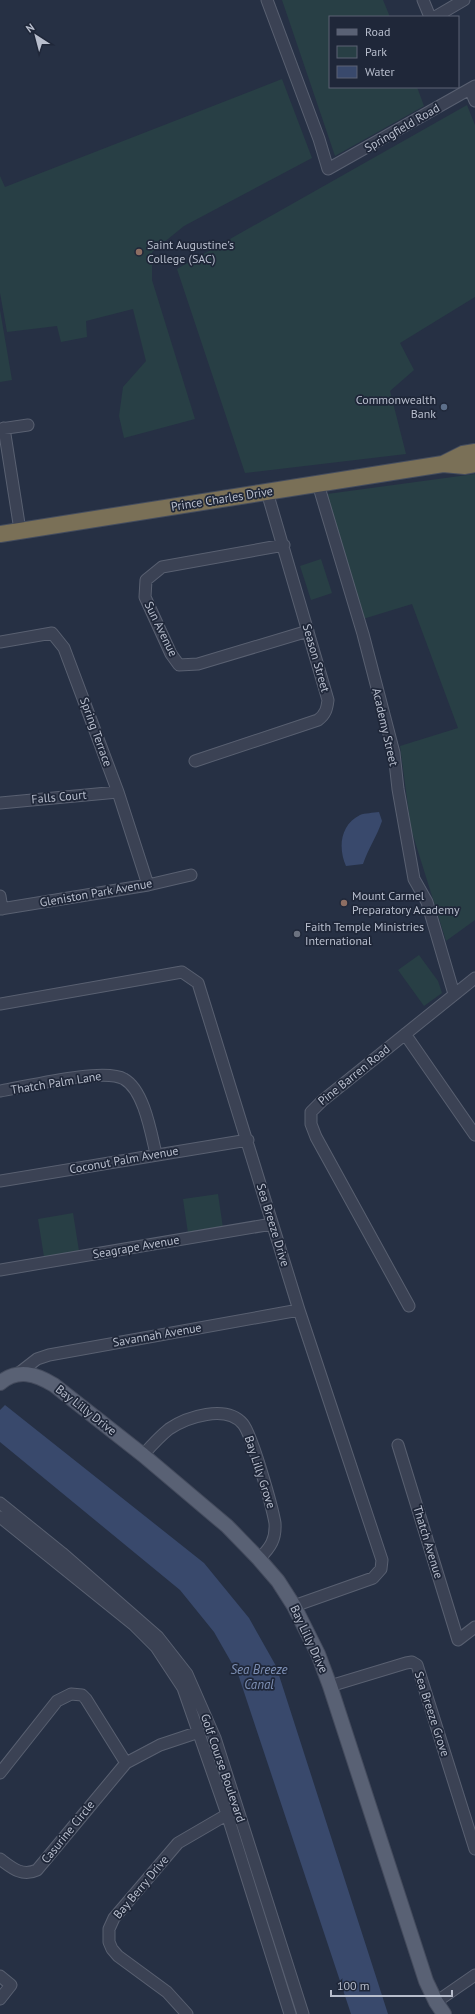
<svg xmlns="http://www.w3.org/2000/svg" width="475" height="2014" font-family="'PT Sans',sans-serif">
<rect width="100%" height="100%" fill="#263044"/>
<path fill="#283f45" d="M282,0H383L390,17H330V87H417L424,106L335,156Z
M282,79L312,158L184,226L152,252V280L195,419L124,438L119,416L123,387L146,361L133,309L86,321L87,337L61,342L57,326L7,332L0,293V176L5,187Z
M467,105L475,125V297L400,343L414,370L390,391L406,454L245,473L177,269Z
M0,310L12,380L0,382Z
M475,474V920L446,941L411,829L400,746L458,728L412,604L363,619L327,494Z
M321,559L332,593L311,600L300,566Z
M419,955L438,981L442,993L424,1006L398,970Z
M218,1194L223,1228L188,1233L183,1199Z
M73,1213L79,1251L44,1257L38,1219Z"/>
<path fill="#39496c" d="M379,812L382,821C377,836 368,849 363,864L346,866C338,848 340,825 360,815C365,813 373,813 379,812Z
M5,1405L204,1563L249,1618L276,1666L388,2014H351L238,1674L214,1632L180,1590L0,1442V1410Z"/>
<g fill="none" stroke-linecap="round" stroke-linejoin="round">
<g stroke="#596071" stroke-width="13">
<path id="minor" d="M267,0L319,139L328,169L475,86
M423,0L430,17
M435,17L464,0
M470,89L475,101
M4,428L20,530
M0,429L28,425
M318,484L363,634L394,753L398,789L414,879L427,902L454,994
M284,545L162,567L146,580L145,597L171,654L179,665L198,664L308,631
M0,642L52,633L64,648L118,792L148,885
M195,761L318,720C326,714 327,708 328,700L267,492
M0,803L118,792
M0,896L2,909
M0,909L148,885L191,875
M0,1004L182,972L198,983L299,1310L382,1560L381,1569L373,1578L294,1606
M405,1034L475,1135
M0,1091C25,1087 104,1067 124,1079C144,1090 151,1133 156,1154
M0,1181L248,1140
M0,1270L272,1224
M409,1306L316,1137L311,1124V1112L322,1101L475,978
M19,1373L37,1359L49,1355L299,1310
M398,1445L458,1640L475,1627
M143,1455C151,1446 159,1437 169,1429C187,1417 226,1404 243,1424C252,1435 272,1506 275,1523C276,1539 271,1547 259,1559
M0,1503L62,1553L158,1637L187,1674L215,1738L303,2014
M0,1517L134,1625L156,1647L183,1688L227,1814L290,2014
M330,1686L406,1663L412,1662L417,1665L475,1849
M0,1773L57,1701L71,1694L82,1695L86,1699L126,1763
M0,1859C12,1868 22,1877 37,1870L126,1763L160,1745L199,1732
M0,1976L11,1985L0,1999
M436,2002L475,1975
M187,2014L167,1992L118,1956L112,1949L109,1942V1929L114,1918L178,1843L233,1811"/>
</g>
<g stroke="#444b5d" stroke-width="16">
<path id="major" d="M0,1383C18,1368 36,1374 54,1385L143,1455L227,1526L259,1559L278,1581L294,1606L318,1654L330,1686L426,1981L436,2002L444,2014"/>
</g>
<g stroke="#454d5e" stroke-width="18">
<path id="highway" d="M443,464L463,454L475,452
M0,534L443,464L465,466L475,464"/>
</g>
<use href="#minor" stroke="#3b4254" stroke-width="11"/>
<use href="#major" stroke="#596174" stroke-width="14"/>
<use href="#highway" stroke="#7a7057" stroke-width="16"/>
</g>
<g fill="#8d6e63" stroke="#1f2739" stroke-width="1.5">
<circle cx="139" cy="252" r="4"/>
<circle cx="344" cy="903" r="4"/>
</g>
<circle fill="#5c6f8a" stroke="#1f2739" stroke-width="1.5" cx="444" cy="407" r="4"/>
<circle fill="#6b7280" stroke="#1f2739" stroke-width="1.5" cx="297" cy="934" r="4"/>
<g text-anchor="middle" stroke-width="3.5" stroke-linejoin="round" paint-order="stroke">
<g font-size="12" fill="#b8becd" stroke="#1f2739">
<text transform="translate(402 128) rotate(-30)" y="4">Springfield Road</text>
<text transform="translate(222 499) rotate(-9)" y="4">Prince Charles Drive</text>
<text transform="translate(161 629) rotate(64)" y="4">Sun Avenue</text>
<text transform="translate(316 658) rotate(74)" y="4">Season Street</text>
<text transform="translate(385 727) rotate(77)" y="4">Academy Street</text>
<text transform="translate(96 732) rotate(70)" y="4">Spring Terrace</text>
<text transform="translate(59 797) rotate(-5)" y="4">Falls Court</text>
<text transform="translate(96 893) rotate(-10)" y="4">Gleniston Park Avenue</text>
<text transform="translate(354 1075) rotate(-39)" y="4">Pine Barren Road</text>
<text transform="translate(56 1083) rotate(-9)" y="4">Thatch Palm Lane</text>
<text transform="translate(124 1160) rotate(-10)" y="4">Coconut Palm Avenue</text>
<text transform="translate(273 1225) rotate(73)" y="4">Sea Breeze Drive</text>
<text transform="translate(136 1247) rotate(-10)" y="4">Seagrape Avenue</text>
<text transform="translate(157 1335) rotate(-10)" y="4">Savannah Avenue</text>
<text transform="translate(86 1410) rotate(38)" y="4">Bay Lilly Drive</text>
<text transform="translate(260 1472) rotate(72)" y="4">Bay Lilly Grove</text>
<text transform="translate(428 1542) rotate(73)" y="4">Thatch Avenue</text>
<text transform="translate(309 1639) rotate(65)" y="4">Bay Lilly Drive</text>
<text transform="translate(432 1714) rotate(72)" y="4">Sea Breeze Grove</text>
<text transform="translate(223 1768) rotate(71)" y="4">Golf Course Boulevard</text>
<text transform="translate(68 1832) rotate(-51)" y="4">Casurine Circle</text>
<text transform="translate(141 1887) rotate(-50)" y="4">Bay Berry Drive</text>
</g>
<g font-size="12" fill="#b8becd" stroke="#1f2739" text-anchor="start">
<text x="147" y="249">Saint Augustine's<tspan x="147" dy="14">College (SAC)</tspan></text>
<text x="436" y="404" text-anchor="end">Commonwealth<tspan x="436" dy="14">Bank</tspan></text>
<text x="352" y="900">Mount Carmel<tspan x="352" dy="14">Preparatory Academy</tspan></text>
<text x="305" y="931">Faith Temple Ministries<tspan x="305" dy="14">International</tspan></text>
</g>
<g font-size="13" font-style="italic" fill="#7e90b5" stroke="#1f2739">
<text x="259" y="1674">Sea Breeze<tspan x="259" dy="15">Canal</tspan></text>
</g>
</g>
<rect x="329" y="16" width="130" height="72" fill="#1f2739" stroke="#5c6374"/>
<rect x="337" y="29" width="20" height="6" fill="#596174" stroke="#5c6374"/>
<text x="365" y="36" font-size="12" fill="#b8becd">Road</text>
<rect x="337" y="46" width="20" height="12" fill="#283f45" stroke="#5c6374"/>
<text x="365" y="56" font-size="12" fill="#b8becd">Park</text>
<rect x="337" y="66" width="20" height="12" fill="#39496c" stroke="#5c6374"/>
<text x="365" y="76" font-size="12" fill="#b8becd">Water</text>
<g transform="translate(36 36) rotate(324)" stroke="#1f2739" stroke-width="3" paint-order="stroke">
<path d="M0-3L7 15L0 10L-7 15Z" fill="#b8becd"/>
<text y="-6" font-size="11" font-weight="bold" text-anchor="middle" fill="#b8becd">N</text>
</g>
<path d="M331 1990v6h121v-6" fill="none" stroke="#b8becd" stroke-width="2"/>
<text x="337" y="1990" font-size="12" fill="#b8becd" stroke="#1f2739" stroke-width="3" paint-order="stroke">100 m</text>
</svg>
